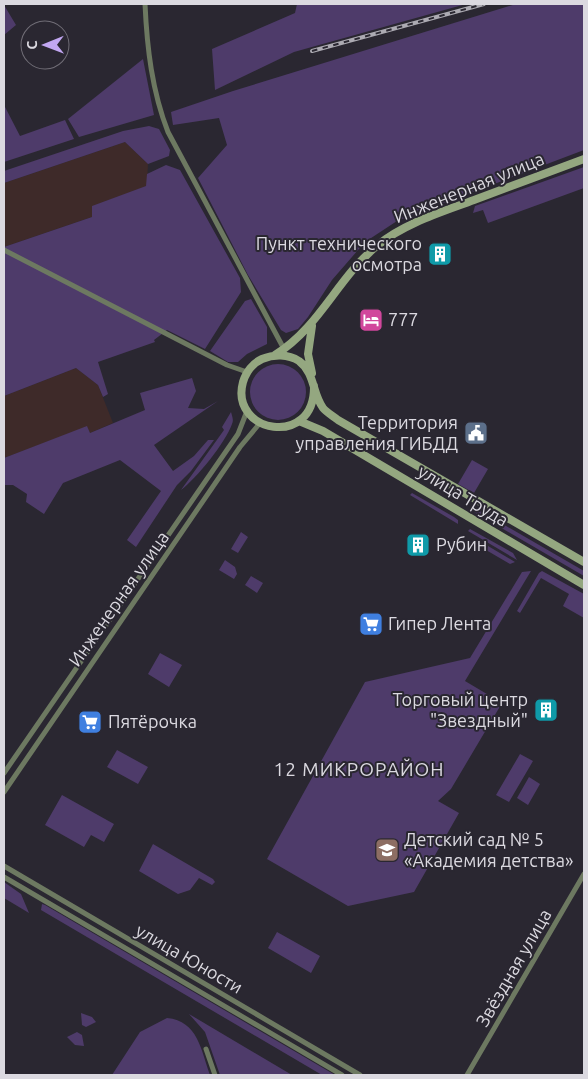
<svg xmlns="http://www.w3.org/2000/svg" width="588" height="1079" font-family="Ubuntu,sans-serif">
<rect width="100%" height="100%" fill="#2a2731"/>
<path fill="#3e2a29" d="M125,142L148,164L147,186L93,206L92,217L4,247V183Z
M76,368L98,385L113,423L90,433L87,427L4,458V396Z"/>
<path fill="#4e3b6a" d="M297,4H466L294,52L215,90L212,49L295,13Z
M516,4H584V150L397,221L365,242L332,280L308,317L298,329L286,333L281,330L248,275L198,178L227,145L219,118L173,125L171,112L233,91Z
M4,5L16,25L4,35Z
M143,59L154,115L79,137L68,119Z
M4,105L20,136L65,120L74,139L4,162Z
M149,126L159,129L170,150L169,156L148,164L125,142L4,183V171L123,131Z
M166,165L180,170L240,278L241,292L205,349L167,330L154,340L155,342L98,362L108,394L103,397L98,385L76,368L4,396V247L92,217V206L146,186L147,174Z
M584,167V188L488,223L483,210L473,213L475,206Z
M251,299L267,327V344L247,354L238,362H228L210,351L245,301Z
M250 392a28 28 0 1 1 56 0a28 28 0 1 1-56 0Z
M192,378L196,391L188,408L204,409L218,401L154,445L173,471L194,456L208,440H214L191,471L177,485L136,547L127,540L161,491L120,460L63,483L44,514L26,502L27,494L13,485H4V458L87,426L90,433L145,410L140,393Z
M231,412C232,416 234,420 232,424C226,442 196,479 181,490L224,430L222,427Z
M472,460L488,469L474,493L458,484Z
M412,493L454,517L458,520V524L410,495Z
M475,508L584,571V576L474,512Z
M470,529L513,553L517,560L468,531Z
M241,532L248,537L238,553L231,549Z
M488,546L515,562L510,564L486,550Z
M225,560L235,567L237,574L234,579L219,570Z
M531,571L465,681L502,703L451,789L438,801L459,813L414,892L348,906L267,859L365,682L470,658L522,572Z
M542,571L584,594V618L563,606L569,594L541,578L520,613L517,611L539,573Z
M251,576L263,583L257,593L245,585Z
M160,653L182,665L169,687L148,674Z
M117,750L148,767L138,784L107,767Z
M520,754L533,761L509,802L496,795Z
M529,777L540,784L528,805L517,798Z
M62,795L114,824L104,842L91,835L84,847L45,825Z
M153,844L213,879L215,882L212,885L199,878L190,890L178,894L139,871Z
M4,882L21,894L29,913L4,898Z
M42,904L45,905L335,1075H322L41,910Z
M277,932L320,956L311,973L268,948Z
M81,1013L92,1017L96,1022L86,1027L82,1025Z
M189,1014L292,1075H220L205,1032Z
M167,1018C198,1021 201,1050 210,1075H112L140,1032Z
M77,1032L82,1035L84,1046L75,1045L67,1037Z"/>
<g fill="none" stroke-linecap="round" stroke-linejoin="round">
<path stroke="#6d7961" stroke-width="5" d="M145,4C147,48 152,91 168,132L284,349
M4,250L227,365L247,372
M4,773L238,434L247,411
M4,792L240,447L260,423
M4,866L360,1075
M4,877L342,1075
M206,1049L215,1075
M467,1075L584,874"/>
<path stroke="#94a780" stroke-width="8" d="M275,355C321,326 337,278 378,245C405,223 442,212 474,200C511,186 547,173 584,159
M312,373L308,354L312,326
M314,386C315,449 229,433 243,382C246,372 253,363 262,359C274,354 288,354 299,361C315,373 312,393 323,408C326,412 333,416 338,420L584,562
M299,421L323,431L584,585"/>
<g stroke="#acaab2" stroke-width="4">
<path id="rail" d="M312,51L484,4"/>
</g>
<use href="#rail" stroke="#2a2731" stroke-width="2" stroke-dasharray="5.5" stroke-linecap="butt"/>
</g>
<defs>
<g id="building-square" transform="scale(1.25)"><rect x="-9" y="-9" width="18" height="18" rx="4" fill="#0f9aa8" stroke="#2a2731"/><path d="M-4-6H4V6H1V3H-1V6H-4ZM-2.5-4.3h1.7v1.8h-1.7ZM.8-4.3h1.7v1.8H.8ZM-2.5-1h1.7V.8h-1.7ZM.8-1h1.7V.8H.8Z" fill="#fff"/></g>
<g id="hotel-square" transform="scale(1.25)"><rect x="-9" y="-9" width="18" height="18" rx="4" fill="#d1479c" stroke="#2a2731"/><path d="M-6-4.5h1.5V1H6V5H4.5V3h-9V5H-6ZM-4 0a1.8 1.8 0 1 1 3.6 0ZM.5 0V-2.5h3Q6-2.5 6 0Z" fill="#fff"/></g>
<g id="civic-square" transform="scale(1.25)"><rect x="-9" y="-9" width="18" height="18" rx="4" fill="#5c6f8a" stroke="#2a2731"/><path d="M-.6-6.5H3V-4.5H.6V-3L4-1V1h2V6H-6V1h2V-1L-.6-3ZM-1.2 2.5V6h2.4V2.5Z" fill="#fff"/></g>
<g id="supermarket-square" transform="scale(1.25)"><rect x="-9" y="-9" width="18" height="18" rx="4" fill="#3f7fe0" stroke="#2a2731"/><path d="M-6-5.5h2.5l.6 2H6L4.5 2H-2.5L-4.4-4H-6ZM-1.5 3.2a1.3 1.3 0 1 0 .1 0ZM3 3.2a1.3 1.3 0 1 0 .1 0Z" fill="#fff"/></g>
<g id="school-square" transform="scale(1.25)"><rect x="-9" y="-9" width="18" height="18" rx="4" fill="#8d6e63" stroke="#2a2731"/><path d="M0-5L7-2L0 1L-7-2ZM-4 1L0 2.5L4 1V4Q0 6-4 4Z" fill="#fff"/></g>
</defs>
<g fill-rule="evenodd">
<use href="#building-square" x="440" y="254"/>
<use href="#hotel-square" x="371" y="320"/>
<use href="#civic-square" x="476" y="433"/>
<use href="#building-square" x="418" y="545"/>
<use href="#supermarket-square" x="371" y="624"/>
<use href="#building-square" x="546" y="710"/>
<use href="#supermarket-square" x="90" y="722"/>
<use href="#school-square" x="387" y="850"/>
</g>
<g text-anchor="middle" stroke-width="4" stroke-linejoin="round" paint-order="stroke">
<g font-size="18" fill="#dbd9e0" stroke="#2a2731">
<text transform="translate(469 188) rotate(-22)" y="6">Инженерная улица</text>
<text transform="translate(463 496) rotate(31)" y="6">улица Труда</text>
<text transform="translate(119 599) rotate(-55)" y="6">Инженерная улица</text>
<text transform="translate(189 959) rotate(30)" y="6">улица Юности</text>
<text transform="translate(514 968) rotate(-60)" y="6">Звёздная улица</text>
</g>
<g font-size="18" fill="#dbd9e0" stroke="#2a2731" text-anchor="start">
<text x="422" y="250" text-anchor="end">Пункт технического<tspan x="422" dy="21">осмотра</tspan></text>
<text x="388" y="326">777</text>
<text x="458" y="429" text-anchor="end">Территория<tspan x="458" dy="21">управления ГИБДД</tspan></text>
<text x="436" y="551">Рубин</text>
<text x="388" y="630">Гипер Лента</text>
<text x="528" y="706" text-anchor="end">Торговый центр<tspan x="528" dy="21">"Звездный"</tspan></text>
<text x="108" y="728">Пятёрочка</text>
<text x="404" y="846">Детский сад № 5<tspan x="404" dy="21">«Академия детства»</tspan></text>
</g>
<g font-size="19" letter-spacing="1" fill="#dbd9e0" stroke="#2a2731">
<text x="359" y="776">12 МИКРОРАЙОН</text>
</g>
</g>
<rect width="588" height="1079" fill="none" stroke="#dbd9e0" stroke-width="10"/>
<g transform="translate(45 45) rotate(269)"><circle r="24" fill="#2a2731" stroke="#716e77"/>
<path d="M0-4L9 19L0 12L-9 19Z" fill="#c2a7f2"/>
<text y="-8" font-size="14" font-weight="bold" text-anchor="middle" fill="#dbd9e0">С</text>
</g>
</svg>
